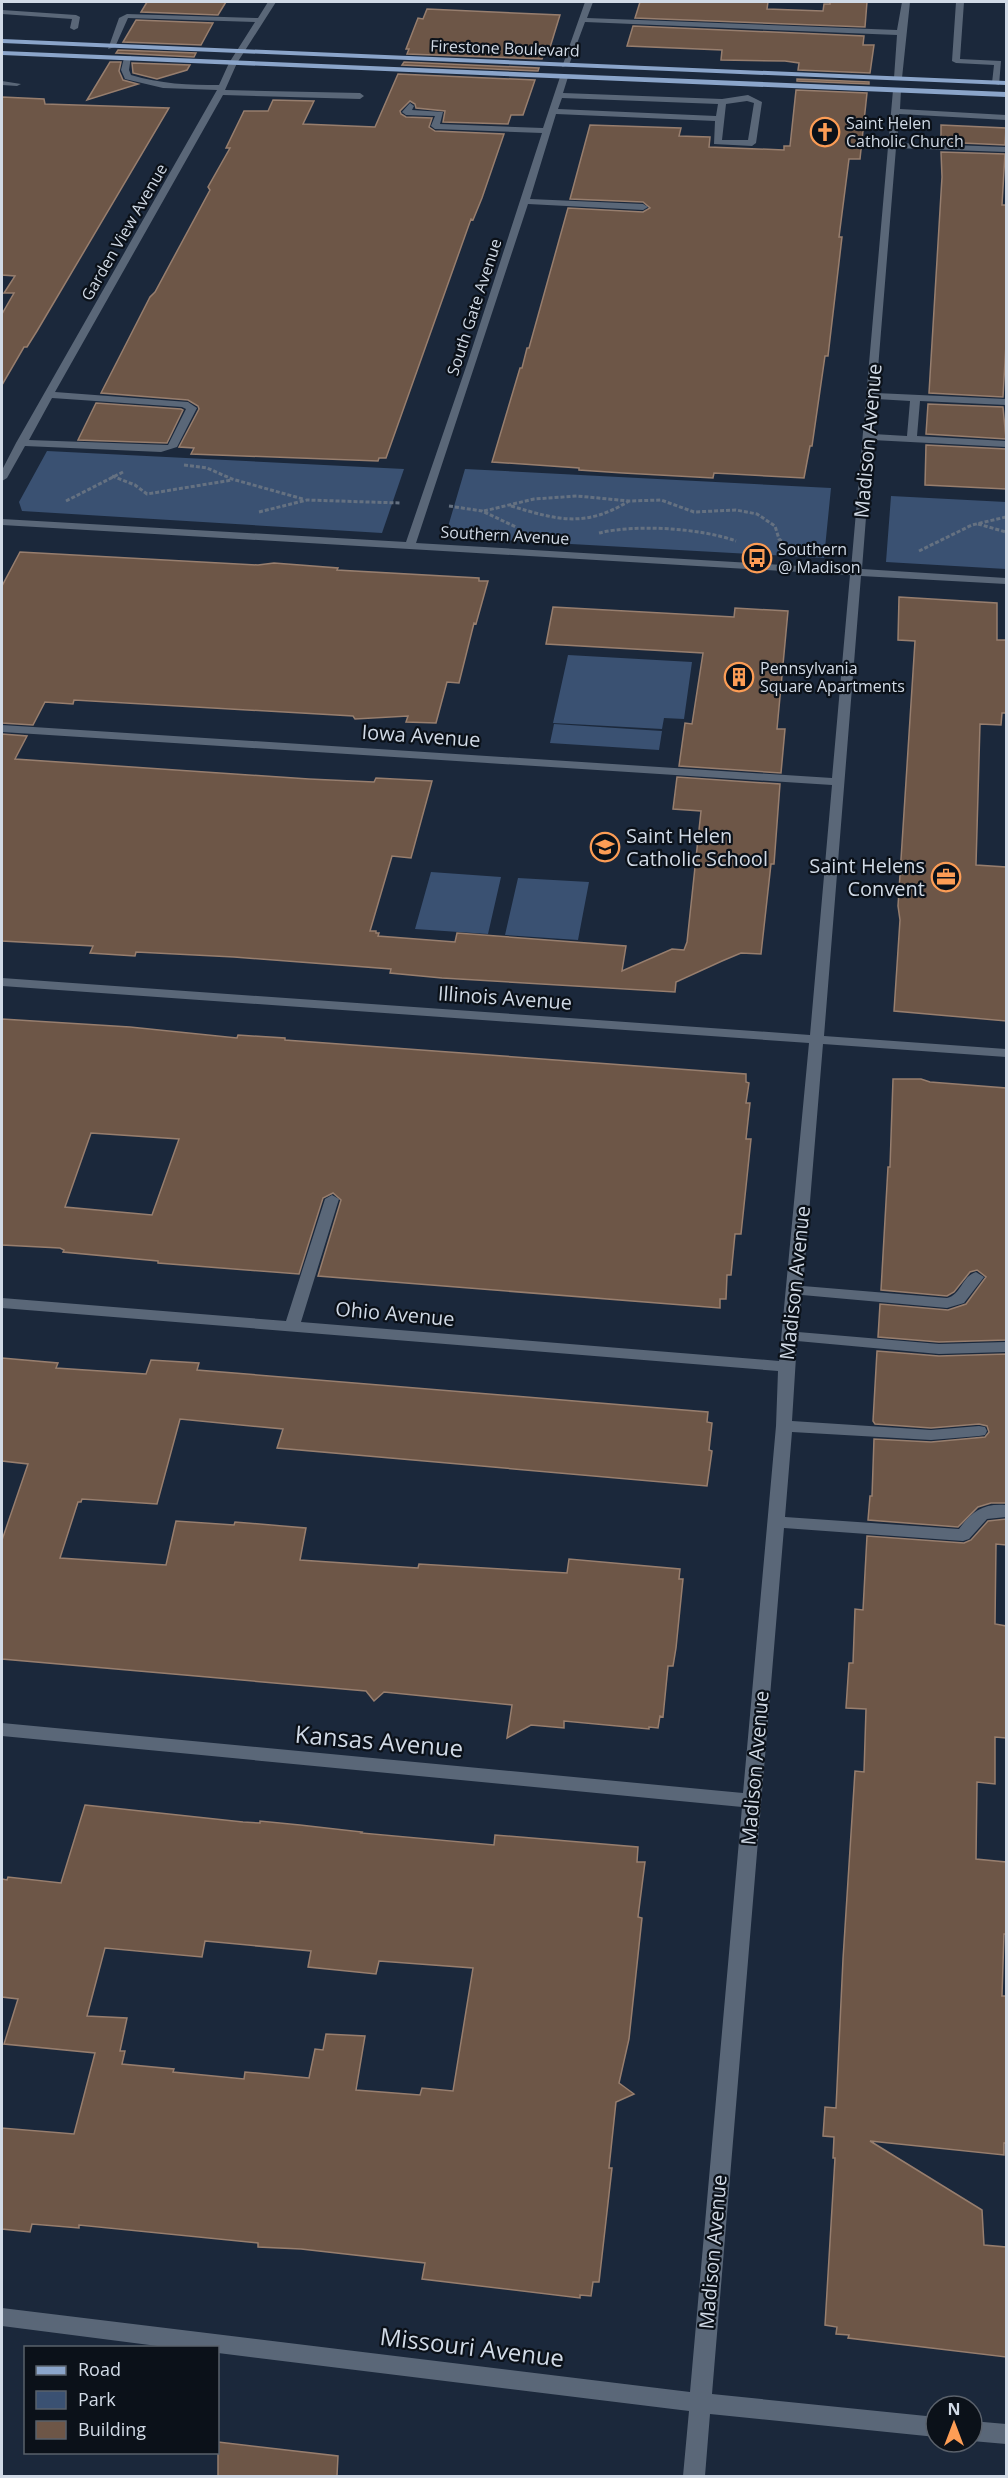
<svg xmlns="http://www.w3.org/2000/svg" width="1008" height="2478" font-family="'Open Sans',sans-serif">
<rect width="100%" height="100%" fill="#1b283b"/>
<path fill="#3a5172" d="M47,451L404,469L382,533L22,511L19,502Z
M465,469L831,488L824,558L445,537Z
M891,496L1006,502V569L886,562Z
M568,655L692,662L684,719L664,718L662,729L553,723Z
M554,724L662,731L659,750L550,743Z
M431,872L501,877L488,934L415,929Z
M518,878L589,882L578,940L505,935Z"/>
<path fill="#6d5647" stroke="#977e6e" stroke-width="1.5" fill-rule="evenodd" d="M147,2H226L218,15L141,12Z
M640,2H768L767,9L823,11L824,4H830V2H867L865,27L635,18Z
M427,9L560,15L548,54H544L542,59L407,54L409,49H406L418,18L423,19Z
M136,20L213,23L201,45L123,42Z
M633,26L864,36L863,45H874L870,73L798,70L799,63L785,61L721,60L722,50L627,46Z
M118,50L196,53L194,57L116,53Z
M110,62H121L119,71L123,80L138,84L87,100Z
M404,62L539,68L538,71L402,65Z
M132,63L190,65L187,70L157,79L133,73Z
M398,74L535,80L523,115H511L508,124L443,122L445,111L416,108L415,104L410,101L400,111L401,114L406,117L432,118L429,127L435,131L504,134L482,198L473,220L471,219L386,458H379L378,461L191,454L194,448L179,447L199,409L198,406L188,400L101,393L150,297L155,292L210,190L208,187L230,148H226L244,111H268L273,100L314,101L303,124L375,127Z
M797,79L869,82V84L797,81Z
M796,90L867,93L860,159H849L839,237H842L828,356H825L812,446H810L804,478L714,473L713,478L623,473L579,470V468L492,462L520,368H522L527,348H529L568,208L643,212L650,208L643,202L570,199L590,125L681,128L679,136L710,137L709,147L784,150V146H790Z
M2,97L44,99L45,104L169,108L37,331L27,347H24L2,385V314L14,293H4L15,276L2,275Z
M941,125L1006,128L1005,145L941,142Z
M941,152L1005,154L1002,205H1006V344L1003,397L929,393L942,177Z
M96,403L181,409L183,410L167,443L78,440Z
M928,404L1003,407L1006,439L926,434Z
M926,445L1006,449V489L925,485Z
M20,552L258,565L274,563L338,568L337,570L479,578V581H488L476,624L474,623L459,683L447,682L436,723L406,722L408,716L355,719L353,716L74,700L73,704L45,702L33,725L2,723V586Z
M899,597L997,603V640H1006V713H1002L1001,725L980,724L976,865L1006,867V1021L894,1011L900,920L898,906L915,641L898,640Z
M553,607L734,617L735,608L788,611L777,729H785L781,773L679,766L685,723L692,724L703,653L546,644Z
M2,734L27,736L15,759L309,779L374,782L376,778L432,781L411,858L392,856L370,931H376V933H379L378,936L455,942L457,933L626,946L622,971L672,949L684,950L687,942L701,811L673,809L677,777L780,784L774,864H771L761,954L741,953L722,961L676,982L675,992L442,978L390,973L391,969L234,957L136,952L135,956L90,953L93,946L2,941Z
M2,1019L130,1027L237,1038L238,1035L285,1038V1040L746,1074V1082L749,1083L746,1103H750L746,1139H751L741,1234H735L731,1275H727L726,1299H720V1308L318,1276L341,1200L333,1193L323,1198L299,1274L158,1263V1261L63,1252L64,1250L60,1248L2,1245ZM91,1133L179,1139L152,1215L65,1207Z
M893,1079H921L930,1082L1006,1088V1340L939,1342L878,1337L880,1304L948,1310L966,1304L986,1277L977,1270L970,1272L954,1292L947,1296L881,1290L888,1167H890Z
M877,1351L939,1356L1006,1354V1503H991L978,1507L958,1527L868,1520L870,1496H872L874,1439L931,1442L985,1437L989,1432L987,1426L979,1424L931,1428L875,1424L873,1421Z
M2,1358L58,1363L56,1368L146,1374L151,1360L199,1363L197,1370L708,1412L707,1422L712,1423L709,1450L712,1451L707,1486L277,1448L283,1429L180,1419L157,1504L82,1499L81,1502H78L60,1558L166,1565L176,1521L234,1525L235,1522L306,1528L300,1560L418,1568L419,1564L567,1573L569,1559L680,1569L679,1579H683L676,1648L673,1666H668L663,1717L660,1716L658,1728L649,1727V1729L564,1721V1728L531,1725L507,1738L512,1705L384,1692L374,1701L366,1691L2,1659V1540L28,1464L2,1461Z
M1006,1519V1545L996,1544L995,1624L1006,1626V1738L995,1737V1784L977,1782L976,1859L1006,1862V1934H1004L1002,1996H1006V2143H1004V2155L870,2141L982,2210L984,2245L1006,2247V2357L848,2338L849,2335L836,2334L837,2327L825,2325L835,2158H833L834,2137L823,2136L825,2107L836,2108L843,1959L855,1771L864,1772L866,1709L846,1708L849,1663H853L855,1609L863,1610L867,1536L964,1543L971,1540L988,1521Z
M85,1805L243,1822L260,1823V1821L300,1825L362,1832L361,1833L494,1845L495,1835L638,1847L637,1862H645L638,1917L642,1918L629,2039L619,2083L634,2094L616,2102L609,2168H612L599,2282H593L591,2296L580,2295V2298L422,2279L425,2263L301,2249L258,2247V2243L79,2225V2228L32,2224L30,2232L2,2229V2128L74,2134L95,2053L4,2044L18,1999L2,1997V1879L7,1880L8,1877L61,1883ZM205,1941L311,1951L308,1967L376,1974L379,1961L473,1968L453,2091L422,2088L420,2095L356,2090L365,2036L326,2034L323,2050L315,2049L309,2078L245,2072L244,2079L173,2072L174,2069L122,2064L125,2051H120L127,2018L87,2016L105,1948L202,1957Z
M218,2442L338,2456L337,2476H218Z"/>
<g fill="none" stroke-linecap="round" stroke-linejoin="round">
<path stroke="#657181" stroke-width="3" stroke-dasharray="4 2" stroke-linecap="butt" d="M184,465L207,468L232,479L303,499
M112,476L135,485L147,494L232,480
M66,501L123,472
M449,506L482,511L516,527
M511,506C558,520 585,528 629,501
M484,511L534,499L577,496L629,501L661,500L694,512L736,510L757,514L775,526L779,539L786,545
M259,512L307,500L400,503
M978,524L1006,532
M599,533C636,524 700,528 736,541
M919,551L972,525L1006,517"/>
<path fill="#5a6778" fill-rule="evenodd" d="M268,2H276L237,63L225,90L360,93L364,96L360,99L223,95L55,392L188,402L197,408L177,447L161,452L25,446L7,478L2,481V470L16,443L217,90L163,88L125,79L121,70L124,58L131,56L129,70L131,75C160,84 189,85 219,85L229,63L255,22L128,18L115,47L108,49L119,18L127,14L258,18ZM52,398L182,407L186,409L168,445L29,440Z
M585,2H593L587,18L897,30L902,2H910L902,78L898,80L894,78L897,35L585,22L569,65L562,67Z
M956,2H964L960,59L1001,61L999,85L992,83L994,65L956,63L952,61Z
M2,10L76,15L80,17L78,28L74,30L70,28L72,19L2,14Z
M564,75L568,77L563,93L722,99L748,95L762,102L756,143L752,146L714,144L715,121L556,114L530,199L643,204L648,207L643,210L528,204L416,543L851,569L893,90L897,88L901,90L900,109L1006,115V120L899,114L897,143L1006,147V152L896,148L876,393L1006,399V405L920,401L917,436L1006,441V447L872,440L862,569L1006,578V584L861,576L824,1036L1006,1049V1057L823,1044L803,1286L947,1298C961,1295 962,1276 976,1272L984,1277L964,1303L947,1308L802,1295L798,1332L939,1344L1006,1342V1352L939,1354L797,1341L792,1421L931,1430L979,1426L985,1427L987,1431L985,1435L979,1436L931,1440L792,1432L785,1517L959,1529C972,1511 984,1503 1006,1505V1517L987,1519L969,1539L963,1541L784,1528L712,2394L936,2417V2437L710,2414L705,2476H683L689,2411L218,2353V2348H173L2,2326V2308L690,2392L742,1807L2,1736V1723L743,1793L776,1426L778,1371L2,1308V1298L286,1321L325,1199L332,1195L339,1199L301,1322L779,1361L809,1043L2,986V978L810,1035L832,785L2,732V725L832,778L850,575L2,525V519L406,542L469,358L542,133L435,129L431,126L435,116L406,115L402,112L410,103L414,106L412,110L443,112L440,124L543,128L560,77ZM562,98L718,104L716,116L558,109ZM747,101L754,103L748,140H722L726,104ZM876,399L910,401L907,436L873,434Z
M2,81L21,84L17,86L2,85Z
M972,2421L1006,2424V2444L972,2441Z"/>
<path fill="#8ba5ca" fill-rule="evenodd" d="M2,39L1006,81V85L2,43Z
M2,51L1006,92V97L2,55Z"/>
</g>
<defs>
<g id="church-ring" transform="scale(1.5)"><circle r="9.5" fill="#0b1119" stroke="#fd9d55" stroke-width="1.5"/><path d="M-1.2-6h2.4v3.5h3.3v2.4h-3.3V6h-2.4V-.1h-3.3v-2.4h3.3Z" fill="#fd9d55"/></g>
<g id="bus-ring" transform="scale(1.5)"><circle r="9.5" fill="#0b1119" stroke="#fd9d55" stroke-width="1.5"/><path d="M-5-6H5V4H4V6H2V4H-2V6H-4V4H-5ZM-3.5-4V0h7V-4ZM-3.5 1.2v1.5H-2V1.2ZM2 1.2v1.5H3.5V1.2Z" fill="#fd9d55"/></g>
<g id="building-ring" transform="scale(1.5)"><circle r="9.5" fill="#0b1119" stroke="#fd9d55" stroke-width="1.5"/><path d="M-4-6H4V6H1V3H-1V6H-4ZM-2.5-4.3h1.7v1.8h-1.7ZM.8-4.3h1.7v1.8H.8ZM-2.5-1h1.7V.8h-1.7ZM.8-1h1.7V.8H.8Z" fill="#fd9d55"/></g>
<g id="school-ring" transform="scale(1.5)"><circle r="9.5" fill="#0b1119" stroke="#fd9d55" stroke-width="1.5"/><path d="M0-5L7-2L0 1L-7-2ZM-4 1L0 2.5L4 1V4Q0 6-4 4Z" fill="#fd9d55"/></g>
<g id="office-ring" transform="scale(1.5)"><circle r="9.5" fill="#0b1119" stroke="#fd9d55" stroke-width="1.5"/><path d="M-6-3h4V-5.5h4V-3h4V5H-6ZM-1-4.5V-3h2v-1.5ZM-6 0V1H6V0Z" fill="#fd9d55"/></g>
</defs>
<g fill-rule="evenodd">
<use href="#church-ring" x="825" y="132"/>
<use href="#bus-ring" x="757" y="558"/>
<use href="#building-ring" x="739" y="677"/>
<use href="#school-ring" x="605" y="847"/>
<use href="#office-ring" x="946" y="877"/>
</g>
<g text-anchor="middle" stroke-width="4.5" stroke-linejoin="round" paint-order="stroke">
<g font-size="16" fill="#d1dae6" stroke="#0b1119">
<text transform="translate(505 48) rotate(2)" y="6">Firestone Boulevard</text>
<text transform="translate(124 232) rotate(-60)" y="6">Garden View Avenue</text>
<text transform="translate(474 307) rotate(-72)" y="6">South Gate Avenue</text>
<text transform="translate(505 535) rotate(3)" y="6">Southern Avenue</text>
</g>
<g font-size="16" fill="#d1dae6" stroke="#0b1119" text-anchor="start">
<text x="846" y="129">Saint Helen<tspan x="846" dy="18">Catholic Church</tspan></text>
<text x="778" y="555">Southern<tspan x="778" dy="18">@ Madison</tspan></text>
<text x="760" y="674">Pennsylvania<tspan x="760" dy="18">Square Apartments</tspan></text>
</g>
<g font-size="20" fill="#d1dae6" stroke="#0b1119">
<text transform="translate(868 441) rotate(-85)" y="7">Madison Avenue</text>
<text transform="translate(421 736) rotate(4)" y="7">Iowa Avenue</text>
<text transform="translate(505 998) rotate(4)" y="7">Illinois Avenue</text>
<text transform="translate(795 1283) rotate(-84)" y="7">Madison Avenue</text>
<text transform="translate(395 1314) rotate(5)" y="7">Ohio Avenue</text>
<text transform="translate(755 1768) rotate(-85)" y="7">Madison Avenue</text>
<text transform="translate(713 2252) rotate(-85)" y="7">Madison Avenue</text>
</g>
<g font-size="20" fill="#d1dae6" stroke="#0b1119" text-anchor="start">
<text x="626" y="843">Saint Helen<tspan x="626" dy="23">Catholic School</tspan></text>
<text x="925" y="873" text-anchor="end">Saint Helens<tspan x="925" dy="23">Convent</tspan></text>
</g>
<g font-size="24" fill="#d1dae6" stroke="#0b1119">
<text transform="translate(379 1742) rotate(5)" y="8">Kansas Avenue</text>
<text transform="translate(472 2348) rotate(7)" y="8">Missouri Avenue</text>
</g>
</g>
<rect width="1008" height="2478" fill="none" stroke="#d1dae6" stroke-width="6"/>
<rect x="24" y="2346" width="195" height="108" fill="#0b1119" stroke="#5a616b" stroke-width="1.5"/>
<rect x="36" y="2366" width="30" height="9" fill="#8ba5ca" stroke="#5a616b" stroke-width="1.5"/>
<text x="78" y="2376" font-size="18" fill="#d1dae6">Road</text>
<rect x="36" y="2391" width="30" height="18" fill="#3a5172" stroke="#5a616b" stroke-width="1.5"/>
<text x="78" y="2406" font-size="18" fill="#d1dae6">Park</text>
<rect x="36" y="2421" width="30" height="18" fill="#6d5647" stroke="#5a616b" stroke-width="1.5"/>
<text x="78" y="2436" font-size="18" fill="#d1dae6">Building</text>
<g transform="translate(954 2424)"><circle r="28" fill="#0b1119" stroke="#5a616b" stroke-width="1.5"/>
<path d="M0-4.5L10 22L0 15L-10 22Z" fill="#fd9d55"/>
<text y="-9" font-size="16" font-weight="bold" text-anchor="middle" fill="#d1dae6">N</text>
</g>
</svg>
